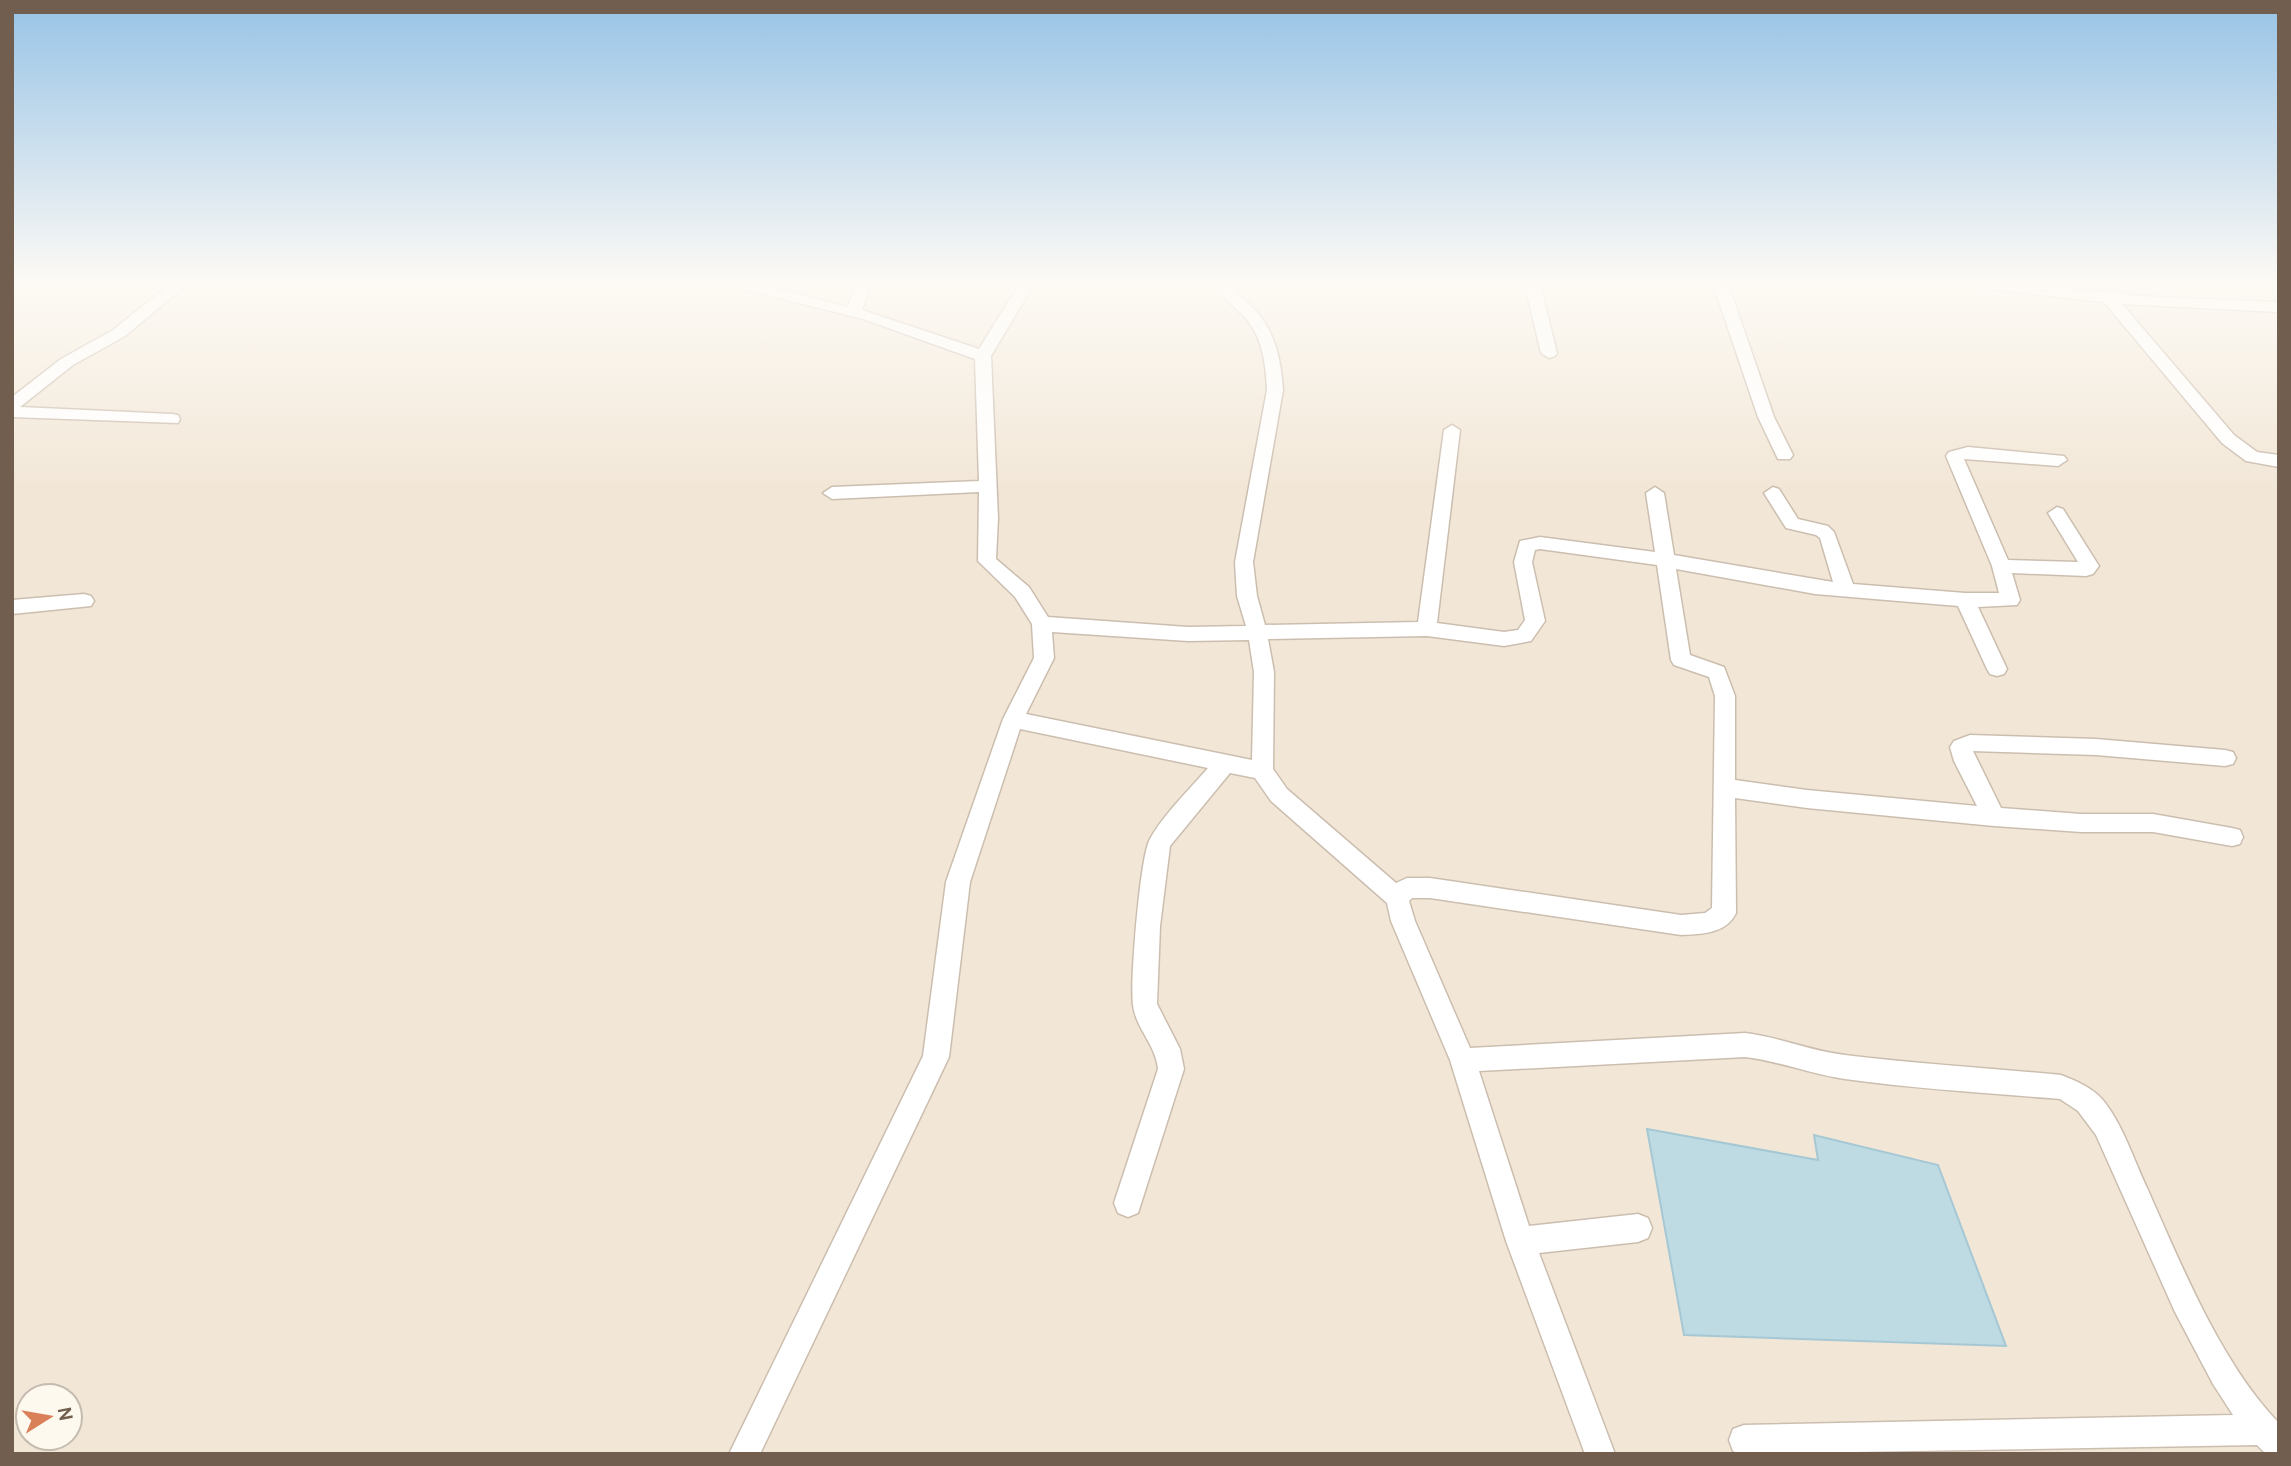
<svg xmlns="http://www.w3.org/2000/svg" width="2291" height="1466" font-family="Cabin,sans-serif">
<rect width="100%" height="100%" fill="#fbf5e8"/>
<path fill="#f2e7d7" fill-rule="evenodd" d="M12,281H2279V1454H12ZM28,1396H70V1438H28Z"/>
<path fill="#bedae3" stroke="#a5c8d4" stroke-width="2" d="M1647,1129L1818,1160L1814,1135L1938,1165L2006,1346L1684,1335Z"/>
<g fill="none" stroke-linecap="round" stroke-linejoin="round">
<g stroke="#ccbeaf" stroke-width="3">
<path id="street" d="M174,281H191L125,336L73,365L20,407L172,414L178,415L180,419L178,423L12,417V397L61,359L113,330Z
M720,281H747L848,307L857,281H872L862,310L979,349L1020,283L1038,281L1031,289L991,356L998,518L996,559L1029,587L1048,617L1188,627L1246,626L1237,596L1235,562L1267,390C1266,366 1263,340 1248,321C1237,307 1221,299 1217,281H1232C1235,295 1247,301 1256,311C1276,334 1281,361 1283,390L1253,562L1257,596L1265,625L1418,622L1444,430L1452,425L1460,430L1437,623L1504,632L1518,630L1525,620L1514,562L1520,541L1540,537L1655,552L1646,493L1655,487L1664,493L1674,555L1833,582L1820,538L1816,535L1786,528L1764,493L1773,487L1779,489L1798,519L1828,526L1834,532L1853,584L1965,593H1999L1992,566L1946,456L1949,452L1968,447L2064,456L2067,460L2058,466L1964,459L2008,560L2078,562L2048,513L2057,507L2063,509L2099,566L2093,574L2086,576L2012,573L2020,600L2017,605L1978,607L2007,669L2004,674L1997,676L1990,674L1987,669L1958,606L1815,594L1676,569L1690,655L1724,667L1735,696V780L1807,790L1977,806L1954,761L1950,747L1954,741L1970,735L2096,739L2225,750L2233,752L2236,758L2233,764L2225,766L2096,755L1973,751L2001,808L2081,814H2153L2232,828L2240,830L2243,837L2240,844L2232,846L2153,832H2081L1994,826L1807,808L1735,798L1736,913C1726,934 1701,934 1681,935L1430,898H1412L1409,901L1415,921L1470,1048L1745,1033C1779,1037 1811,1051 1845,1055C1917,1064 1989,1068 2061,1075C2076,1081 2091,1087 2102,1099C2123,1124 2134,1161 2148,1190C2181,1265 2222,1365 2279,1423V1454H2266L2257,1445L1740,1454L1733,1451L1729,1440L1733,1429L1744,1425L2233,1415L2213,1384L2175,1312L2096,1135L2078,1111L2060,1099C1989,1093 1916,1089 1845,1079C1811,1074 1779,1061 1745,1057L1479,1071L1529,1226L1638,1214L1648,1218L1652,1228L1648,1238L1638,1242L1539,1253L1615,1454H1585L1506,1241L1450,1060L1391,921L1387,903L1271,801L1255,778L1230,773L1170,846L1160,926L1157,1004L1180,1049L1184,1069L1138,1213L1128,1217L1118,1213L1114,1203L1158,1069C1156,1045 1136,1029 1133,1005C1130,982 1140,856 1150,839C1163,815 1190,789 1208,768L1020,729L970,882L949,1057L760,1454H729L923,1056L946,882L1003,719L1034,658L1032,624L1015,597L978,561L979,492L832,499L823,493L832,487L979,481L975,359L863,319L722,284ZM1540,549L1657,565L1671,660L1674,665L1709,677L1715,696L1712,908L1705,913L1681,915L1430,878H1407L1396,883L1287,789L1273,769L1274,672L1268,639L1427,636L1504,646L1531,641L1545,621L1532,562L1535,550ZM1052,632L1188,641L1249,640L1254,672L1252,760L1026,714L1054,658Z
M1524,281H1539L1557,353L1555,356L1549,358L1541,353Z
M1712,281H1727L1774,417L1793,455L1790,459H1778L1758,417Z
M1945,281H1998L2100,292L2106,290L2138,296L2279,302V312L2122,304L2234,435L2257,452L2279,455V467L2246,461L2222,443L2104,302L1952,285Z
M84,594L91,596L94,601L91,606L12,614V600Z"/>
</g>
<use href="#street" fill="#fff" fill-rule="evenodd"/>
</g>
<linearGradient id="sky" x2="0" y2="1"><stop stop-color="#97c3e6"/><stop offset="0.58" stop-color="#fdfaf5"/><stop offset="1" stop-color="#fdfaf5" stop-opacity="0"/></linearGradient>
<rect width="2291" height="487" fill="url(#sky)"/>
<rect width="2291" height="1466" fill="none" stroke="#725e4e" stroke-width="28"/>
<g transform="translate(49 1417) rotate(79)"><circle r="33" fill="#fdf9ee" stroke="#c5bbae" stroke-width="2"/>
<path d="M0-5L12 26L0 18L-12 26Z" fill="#da8058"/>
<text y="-10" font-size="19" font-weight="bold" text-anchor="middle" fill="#725e4e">N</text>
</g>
</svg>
